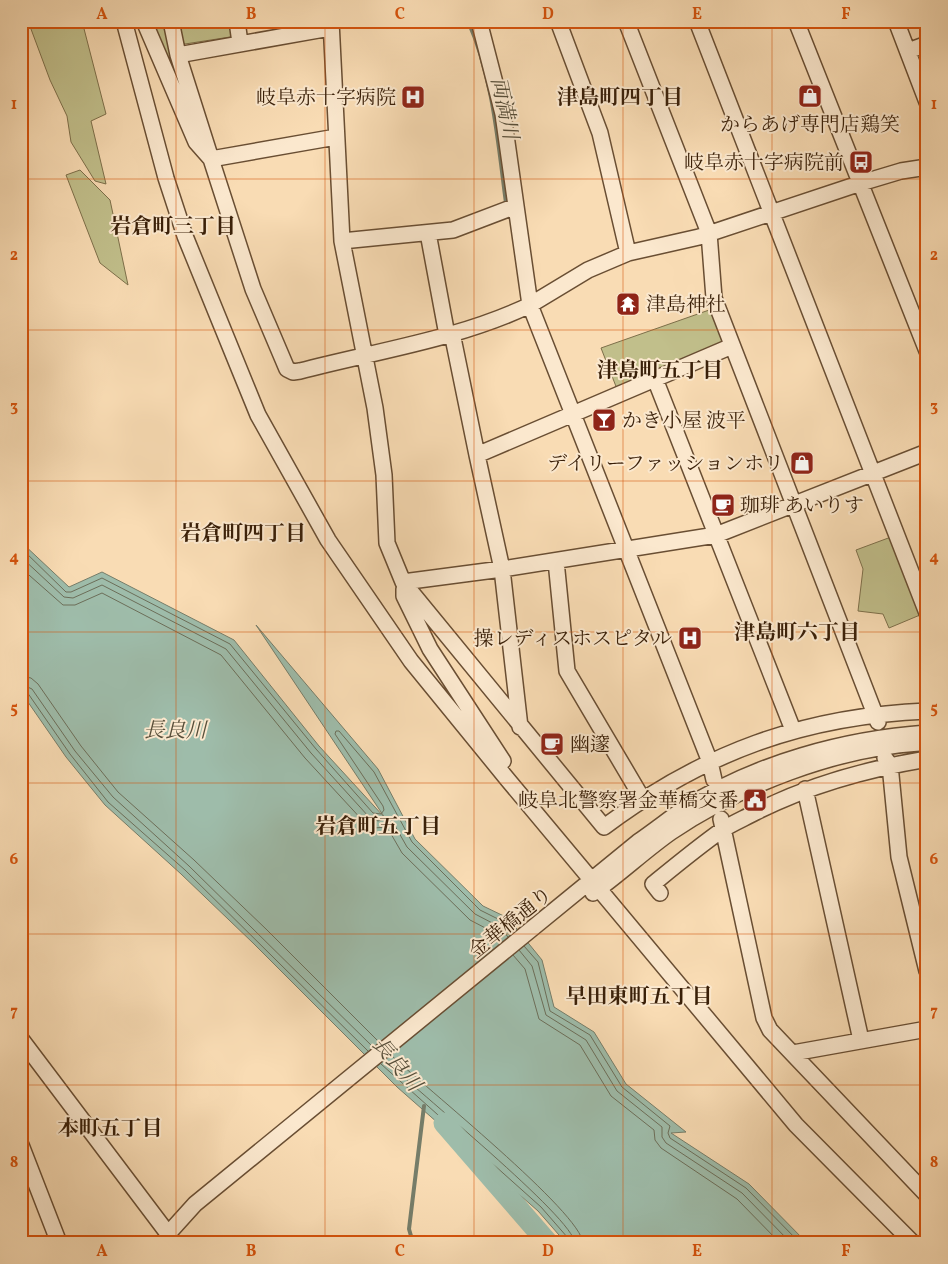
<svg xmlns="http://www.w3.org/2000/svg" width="948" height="1264" font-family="Vollkorn,'Noto Serif JP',serif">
<rect width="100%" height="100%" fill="#f9dcb4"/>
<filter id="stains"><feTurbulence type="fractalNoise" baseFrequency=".004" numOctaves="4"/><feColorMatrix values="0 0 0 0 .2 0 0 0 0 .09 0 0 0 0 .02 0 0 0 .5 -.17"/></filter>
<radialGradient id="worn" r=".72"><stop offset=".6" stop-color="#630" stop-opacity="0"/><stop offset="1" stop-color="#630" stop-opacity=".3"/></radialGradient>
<path fill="#c1bf8b" stroke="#7d6f4a" d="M28,21H82L106,114L91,121L106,184L95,181L71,142L67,116L50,80Z
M149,21H163L185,103Z
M176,21H232L233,33L230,37L185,44L180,40Z
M80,170L110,200L128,285L100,263L66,175Z
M712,309L724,340L722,344L617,389L601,348Z
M891,537L920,615L889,628L883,614L858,611L863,569L856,550Z"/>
<path fill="#9ebcaa" stroke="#767d69" d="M21,542L69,587L102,572L234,640L319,746L385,818L256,625L378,769L415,839L483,906L508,918L542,960L554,1007L594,1032L626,1084L686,1132L671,1133L749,1184L807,1243H566L538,1211L397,1087L253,943L181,874L105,805L66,757L21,692Z"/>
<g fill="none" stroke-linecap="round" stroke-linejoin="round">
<path stroke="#6c6e59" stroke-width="1" d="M21,548L66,592H71L102,578L230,644L316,749L373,813L381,814L384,810L383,806L335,734L336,731H339L374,772L412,842L480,910L504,922L513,933
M21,557L64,597L73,598L102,585L226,649L311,753L369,817L378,821L390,817L407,847L475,914L500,927L508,937
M21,568L63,605H75L102,593L221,655L305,758L364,822L374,828L387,827L402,853L470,920L495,933L502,941
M21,676L31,678L38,684L81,746L118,792L194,860L266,929L379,1042
M21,684L32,689L75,751L113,797L189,866L373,1047
M21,690L27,692L70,754L108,802L185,870L368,1051
M524,946L538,962L550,1011L590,1035L622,1087L670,1126L668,1133L670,1138L746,1188L800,1243
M519,950L532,966L546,1015L586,1040L617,1091L662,1127V1137L666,1143L742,1193L791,1243
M513,955L525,969L539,1019L580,1045L611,1096L654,1130L655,1140L661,1148L737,1199L780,1243
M391,1055C422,1085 582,1213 583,1243
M385,1060C413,1088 574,1218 575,1243
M381,1064L541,1207L568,1238L569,1243"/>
<path stroke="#767d69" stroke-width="4" d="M468,21C493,77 498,143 506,203
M413,1243L409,1229L424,1106"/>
<path stroke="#9ebcaa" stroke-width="21" d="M444,1123L548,1243"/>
<g stroke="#694e33" stroke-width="18">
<path id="minor" d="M124,21L166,178L185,236L258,415L328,540L411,661L508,780L796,1125L913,1243
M144,21L196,142L211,159L253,289L287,369L293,372L300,371C376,351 459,339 530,305L710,762L714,780
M171,21L178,55L211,159L336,137
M237,21L240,43
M331,21L342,241
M479,21L503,114L530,305L588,270L628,253L699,237L861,183L901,171L927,167
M558,21L600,133L628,253
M626,21L709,233L714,298L878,722
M697,21L927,613
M796,21L927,351
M896,21L927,102
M908,51L927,44
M178,55L330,28
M516,206L453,230L342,241L375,408L384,475L387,543L403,582L604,827C703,753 803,716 927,711
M428,233L447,335
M452,333L477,455L732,346
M655,379L793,730
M477,455L502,569L520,727
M556,561L567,671L642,798
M403,582L502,569L716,535L927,452
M404,589V596L430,649L503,761
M885,758L890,765L899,857L927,971
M805,789L861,1040
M721,819L764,1018L770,1030L927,1195
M593,893C620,874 644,851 671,832C741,785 834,749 919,743
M660,893L653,884C675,866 698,847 722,830C733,823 745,818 756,812C811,784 867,769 927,759
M21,1039L175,1243
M793,1053L927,1029
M21,1145L59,1243
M167,1235L195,1204L638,842C654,831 669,819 685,808C756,763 844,739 927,733"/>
</g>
<use href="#minor" stroke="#fbe8ce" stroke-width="15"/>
</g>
<path fill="none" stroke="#d6530c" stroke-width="1" stroke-opacity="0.55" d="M176,21V1243M325,21V1243M474,21V1243M623,21V1243M772,21V1243M21,179H927M21,330H927M21,481H927M21,632H927M21,783H927M21,934H927M21,1085H927"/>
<defs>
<g id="shop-square" transform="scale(1.25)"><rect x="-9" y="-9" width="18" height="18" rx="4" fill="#8f2418" stroke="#fbe8ce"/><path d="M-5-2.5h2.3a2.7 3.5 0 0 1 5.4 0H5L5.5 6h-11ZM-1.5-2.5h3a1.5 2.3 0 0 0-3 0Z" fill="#fff"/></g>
<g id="hospital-square" transform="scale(1.25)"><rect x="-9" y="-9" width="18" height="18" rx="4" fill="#8f2418" stroke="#fbe8ce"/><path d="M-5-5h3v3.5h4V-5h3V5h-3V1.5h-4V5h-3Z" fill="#fff"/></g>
<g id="bus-square" transform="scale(1.25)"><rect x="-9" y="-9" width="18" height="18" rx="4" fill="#8f2418" stroke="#fbe8ce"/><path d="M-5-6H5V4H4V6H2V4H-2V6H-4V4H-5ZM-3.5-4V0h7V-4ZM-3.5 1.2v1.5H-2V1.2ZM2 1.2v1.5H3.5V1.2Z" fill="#fff"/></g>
<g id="temple-square" transform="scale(1.25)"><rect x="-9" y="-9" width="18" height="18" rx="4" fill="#8f2418" stroke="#fbe8ce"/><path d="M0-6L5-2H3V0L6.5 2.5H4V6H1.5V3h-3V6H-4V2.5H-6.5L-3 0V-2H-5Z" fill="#fff"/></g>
<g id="bar-square" transform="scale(1.25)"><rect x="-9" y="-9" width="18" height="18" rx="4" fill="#8f2418" stroke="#fbe8ce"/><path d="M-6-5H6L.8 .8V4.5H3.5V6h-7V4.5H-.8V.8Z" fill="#fff"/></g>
<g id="cafe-square" transform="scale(1.25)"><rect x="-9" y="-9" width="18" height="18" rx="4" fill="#8f2418" stroke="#fbe8ce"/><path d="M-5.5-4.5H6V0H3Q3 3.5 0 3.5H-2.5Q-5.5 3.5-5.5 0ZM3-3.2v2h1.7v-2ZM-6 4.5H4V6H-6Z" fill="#fff"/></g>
<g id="civic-square" transform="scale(1.25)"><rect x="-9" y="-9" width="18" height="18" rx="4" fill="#8f2418" stroke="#fbe8ce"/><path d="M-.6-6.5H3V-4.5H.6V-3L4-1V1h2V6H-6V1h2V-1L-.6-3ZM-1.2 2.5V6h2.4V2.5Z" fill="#fff"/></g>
</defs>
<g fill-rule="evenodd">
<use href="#shop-square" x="810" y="96"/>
<use href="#hospital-square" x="413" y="97"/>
<use href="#bus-square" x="861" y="162"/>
<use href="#temple-square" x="628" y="304"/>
<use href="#bar-square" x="604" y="420"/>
<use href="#shop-square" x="802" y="463"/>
<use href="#cafe-square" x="723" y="505"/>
<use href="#hospital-square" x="690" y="638"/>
<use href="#cafe-square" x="552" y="744"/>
<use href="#civic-square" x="755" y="800"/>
</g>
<g text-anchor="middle" stroke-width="4" stroke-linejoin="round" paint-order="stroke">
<g font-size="20" fill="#391f08" stroke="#fbe8ce" text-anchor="end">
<text x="396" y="104">岐阜赤十字病院</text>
<text x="810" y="131" text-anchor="middle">からあげ専門店鶏笑</text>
<text x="844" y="169">岐阜赤十字病院前</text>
<text x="646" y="311" text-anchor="start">津島神社</text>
<text x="622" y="427" text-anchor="start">かき小屋 波平</text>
<text x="784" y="470">デイリーファッションホリ</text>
<text x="740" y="512" text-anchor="start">珈琲 あいりす</text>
<text x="672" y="645">操レディスホスピタル</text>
<text x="570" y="751" text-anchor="start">幽邃</text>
<text x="738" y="807">岐阜北警察署金華橋交番</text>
</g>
<g font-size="20" fill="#391f08" stroke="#fbe8ce">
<text transform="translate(510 922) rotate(-39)" y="7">金華橋通り</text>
</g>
<g font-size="21" font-weight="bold" fill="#391f08" stroke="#fbe8ce">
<text x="620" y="104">津島町四丁目</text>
<text x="173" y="233">岩倉町三丁目</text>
<text x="660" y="377">津島町五丁目</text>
<text x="243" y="540">岩倉町四丁目</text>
<text x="797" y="639">津島町六丁目</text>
<text x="378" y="833">岩倉町五丁目</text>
<text x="639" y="1003">早田東町五丁目</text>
<text x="110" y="1135">本町五丁目</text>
</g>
<g font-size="21" font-style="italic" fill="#574e39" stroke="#fbe8ce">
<text transform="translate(505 108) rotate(78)" y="7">両満川</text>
<text x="175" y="737">長良川</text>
<text transform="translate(397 1064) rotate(50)" y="7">長良川</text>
</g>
</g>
<rect width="948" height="1264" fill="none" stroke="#f9dcb4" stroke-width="55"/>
<rect x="28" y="28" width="892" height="1208" fill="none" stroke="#d6530c" stroke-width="2"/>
<g font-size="16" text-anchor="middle" font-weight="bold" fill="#d6530c">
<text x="102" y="19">A</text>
<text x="251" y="19">B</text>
<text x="400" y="19">C</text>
<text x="548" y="19">D</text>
<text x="697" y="19">E</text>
<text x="846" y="19">F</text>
<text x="14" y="109">1</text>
<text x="934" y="109">1</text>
<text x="14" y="260">2</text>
<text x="934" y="260">2</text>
<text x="14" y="411">3</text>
<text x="934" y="411">3</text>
<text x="14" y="562">4</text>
<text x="934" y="562">4</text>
<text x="14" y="713">5</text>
<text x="934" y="713">5</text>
<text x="14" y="864">6</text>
<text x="934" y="864">6</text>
<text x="14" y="1016">7</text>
<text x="934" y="1016">7</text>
<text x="14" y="1167">8</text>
<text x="934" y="1167">8</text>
<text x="102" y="1256">A</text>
<text x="251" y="1256">B</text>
<text x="400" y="1256">C</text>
<text x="548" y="1256">D</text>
<text x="697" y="1256">E</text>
<text x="846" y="1256">F</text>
</g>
<rect width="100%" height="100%" filter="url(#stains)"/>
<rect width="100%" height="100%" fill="url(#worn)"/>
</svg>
